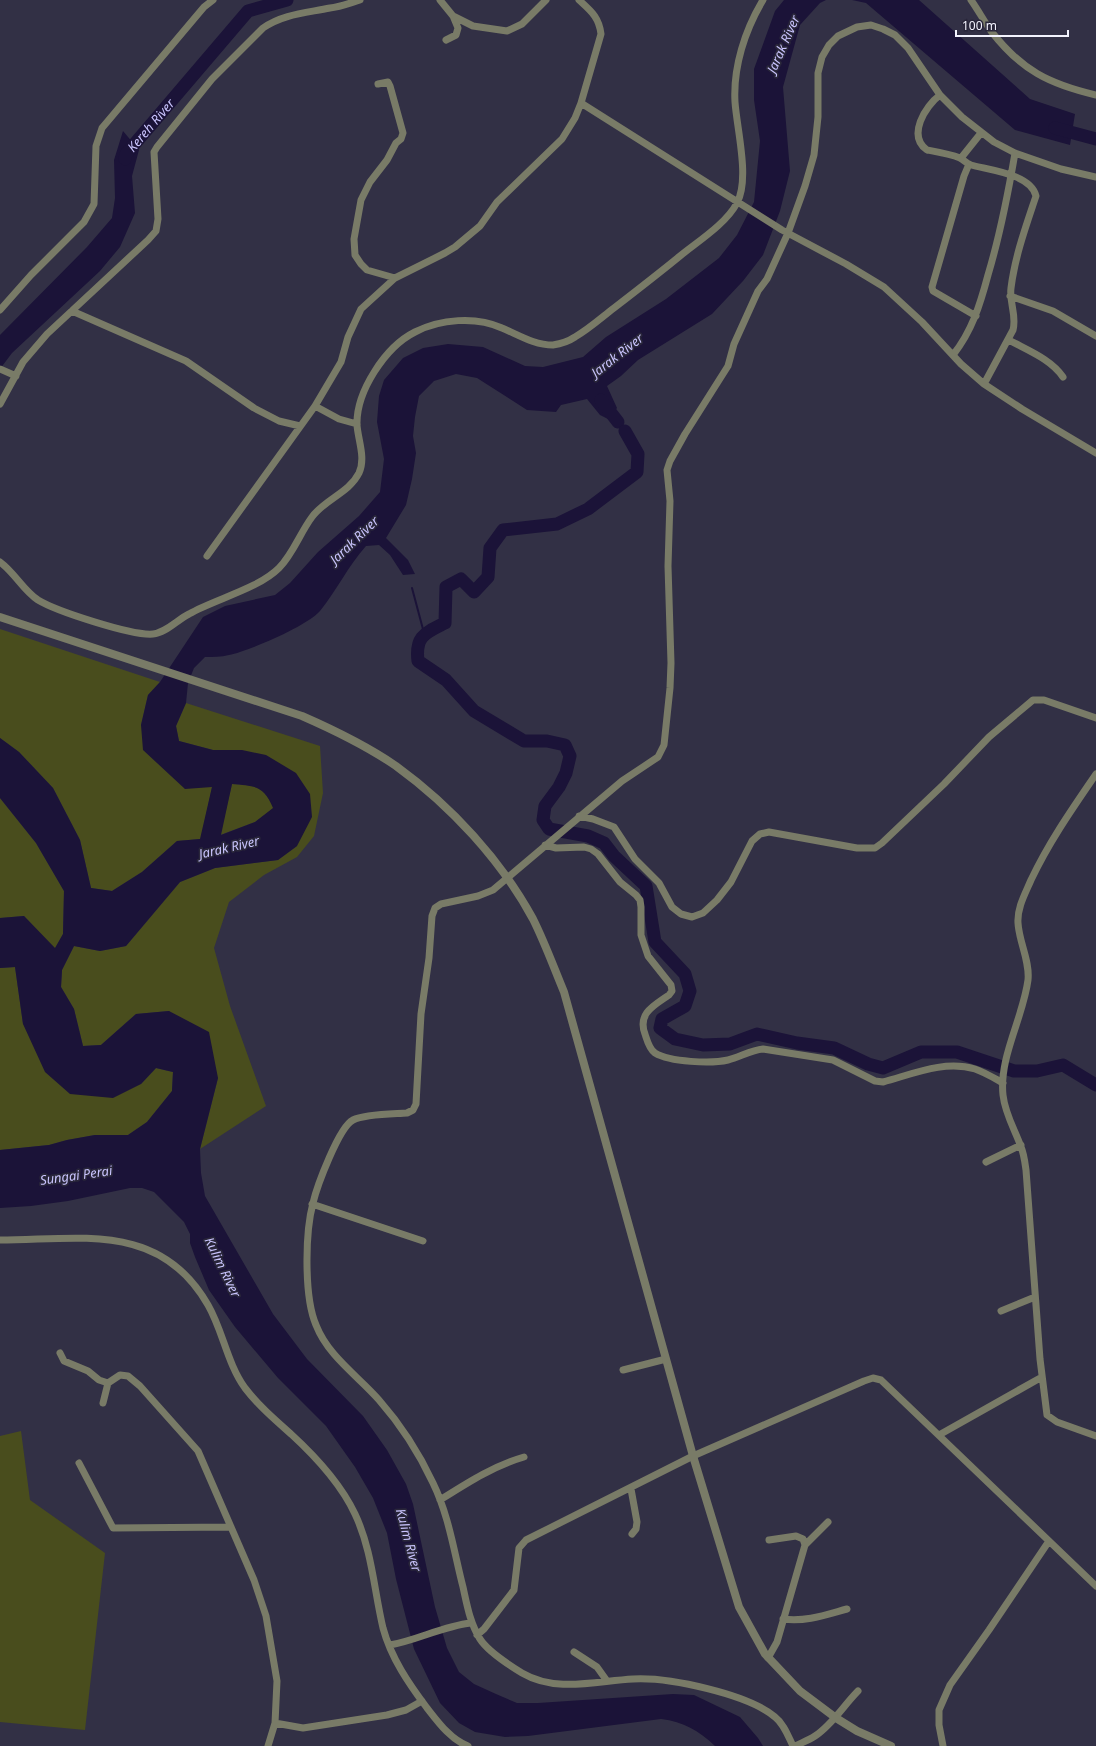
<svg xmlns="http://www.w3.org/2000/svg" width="1096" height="1746" font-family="'Noto Sans',sans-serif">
<rect width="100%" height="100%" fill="#323045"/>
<path fill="#494d1d" d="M0,629L160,682L148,695L141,725L212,787L201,839L177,841L142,872L112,891L91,888L80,840L53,788L19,752L0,738Z
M186,703L320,746L323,793L314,836L297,857L264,875L229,902L214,948L230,1006L266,1106L200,1149L218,1078L169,1011L136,1014L101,1045L83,1046L74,1009L61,987L62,970L74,946L100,951L126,946L180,882L215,868L278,860L297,846L242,750H213L179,741L176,726Z
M232,784C256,786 262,784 274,808L255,822L220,835Z
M0,798L36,843L64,891L63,934L55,949L24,916L0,918Z
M15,967L23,1024L141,1084L156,1068L173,1072L172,1091L147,1122L128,1135H95L67,1140L49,1145L0,1150V968Z
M21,1431L30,1500L105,1553L85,1730L0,1722V1436Z"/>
<path fill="#1b1338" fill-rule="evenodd" d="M784,0H826L820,3L800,25L783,87L790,171L780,211L763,255L743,281L712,314L638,360L621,376L607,386L617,408L608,419L600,415L587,399L561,405L556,412L527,410L477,378L456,374L434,381L419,396L415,417L413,436L416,453L412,479L406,505L386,538L408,560L415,574L403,575L390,555L379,545L366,546C348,566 337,590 320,611C307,626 249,651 229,655C221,657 213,657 205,657L194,668L188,683L186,703L176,726L179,741L213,750H242L266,755L296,773L310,794L312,817L297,846L278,860L215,868L180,882L126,946L100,951L74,946L62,970L61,987L74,1009L83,1046L101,1045L136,1014L169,1011L209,1032L218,1078L200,1149L201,1173L205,1196L273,1314L307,1359L363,1416L387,1450L406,1484L413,1504L435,1607L447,1648L459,1672L474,1684L496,1694L517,1703H538L673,1694L694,1695L740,1717L758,1738L763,1746H715C698,1730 684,1722 661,1719L528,1736L505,1737L475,1732L459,1723L440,1703L414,1649L396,1579L387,1533L373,1498L355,1467L326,1426L278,1378L235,1327L209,1290L195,1257L190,1243V1234L184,1222L154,1192L142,1188H130L68,1201L31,1206L0,1208V1150L49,1145L67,1140L95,1135H128L147,1122L172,1091L173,1072L156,1068L141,1084L113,1098L70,1094L45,1072L23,1024L15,967L0,968V918L24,916L55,948L63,934L64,891L36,843L0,798V738L19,752L53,788L80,840L91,888L112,891L142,872L177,841L200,839L212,787L185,789L143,750L141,725L148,695L160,682L203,617L225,606L275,595L290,583L318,552L359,516L380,492L384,459L377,422L379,396L384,380L403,358L423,348L448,344L483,347L525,366L543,367L583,357L606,337L666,299L719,258L737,235L754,202L760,141L754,100V69L775,11ZM232,784C254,786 264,785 273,808L255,822L221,835Z
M852,0H919L1030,99L1075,114L1070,145L1015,130L866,3Z
M123,131L139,150L132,176L135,213L120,247L100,271L12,353L0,369V335L87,247L112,218L115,198L114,160Z"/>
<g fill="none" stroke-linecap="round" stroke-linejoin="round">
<path stroke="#1b1338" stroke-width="2" d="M412,588L424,633"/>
<g stroke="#1b1338" stroke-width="13">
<path d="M1055,128L1096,139"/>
<path id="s1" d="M125,159L126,154L248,11L287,0"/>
<path d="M601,400L618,422"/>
<path d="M625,431L638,454L637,472L588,509L557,524L503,530L490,548L488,577L474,592L461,579L446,587L445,623C425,633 415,636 418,661L446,680L474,711L524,741H547L565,745L570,756L566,773L559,787L545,806L543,820L549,829L588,836L604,843L614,856L646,886L655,942L685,974L690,991L685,1006L662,1019L660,1028L675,1039L703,1045L730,1044L757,1034L797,1043L834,1048L868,1064L883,1068L921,1052H957L1014,1071H1037L1063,1065L1096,1085"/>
</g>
<path stroke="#797b67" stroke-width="7" d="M440,0L453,16L458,28L456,35L446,40
M971,0C978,10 984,21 991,31C1021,70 1049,84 1096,95
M453,16L473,26L507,31L522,24L546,0
M378,84L388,82L390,86L403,133L401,139L396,143L387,160L370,182L361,200L354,239L355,255L361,264L367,270L395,278
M940,95C925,106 907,136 927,150C938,152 950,154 960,158C964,160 967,164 971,165C989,170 1031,174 1036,196C1026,226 1015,256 1011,288C1009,303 1017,315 1013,330L984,384
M581,103L782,230L846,264L884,287L922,322L961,364L984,384L1022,409L1096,453
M961,158L981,133
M969,164L964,176L932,287L933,291L976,316
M1010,296L1053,311L1096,336
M0,310L31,275L84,222L94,204L96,146L102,128L204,7L213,0
M72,311L186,361L254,408L279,421L300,426
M1009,340C1027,350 1051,359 1063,377
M953,355C972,331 980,305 988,275C1000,235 1008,194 1015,153
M0,369L16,376
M0,404L23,362L47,334L148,240L156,231L158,219L154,152L157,147L212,79L263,28C283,14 306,13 330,8C340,7 350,3 360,0
M315,406L339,419L357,424
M207,556L315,406L341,362L348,337L361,309L395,278L445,253L455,247L480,226L497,202L562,139L575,118L581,103L601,34C599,17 591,11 579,0
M0,562C15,573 23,590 38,600C56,611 132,636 153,634C166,633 177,620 189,614C215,599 258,589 279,568C293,554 300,533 312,517C325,499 349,493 359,473C366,458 358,440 357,425C356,392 385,347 415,332C440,319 476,316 502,328C519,335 534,345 553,345C560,344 569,341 575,337C589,329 601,318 614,308C636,291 658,274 680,256C697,242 726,224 737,203C750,179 737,130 735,102C733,67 745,30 763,0
M1096,774C1072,809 1049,842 1031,880C1025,894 1017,908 1018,923C1019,942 1030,961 1028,980C1023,1018 999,1057 1003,1095C1005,1114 1015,1130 1021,1147C1024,1154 1025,1163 1026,1170L1040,1359L1047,1415L1057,1422L1096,1436
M579,816L593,819L614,827L635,859L659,883L672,907L681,914L692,917L703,913L717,900L731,882L752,841L760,834L769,832L857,848H875L882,843L944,784L989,737L1033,700H1044L1096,718
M545,845L556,848L584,847L591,849L598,854L620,882L636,895L640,900L641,907V935L648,956L671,985L672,991L669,995C655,1005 637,1013 645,1034C647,1040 649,1049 655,1053C670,1062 711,1064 728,1060C740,1057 751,1050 763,1049L833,1060L875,1081L883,1082C913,1074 944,1060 975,1069C984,1072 994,1078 1003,1083
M986,1162L1021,1145
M312,1204L423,1241
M0,1240C80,1240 160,1221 208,1305C223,1331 227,1363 245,1388C258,1405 274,1419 291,1434C315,1456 341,1484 355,1514C372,1550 374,1590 383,1628C391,1658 409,1684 427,1708C438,1722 451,1740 468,1746
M1001,1311L1035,1297
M60,1353L64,1361L88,1371L99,1380L108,1383
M623,1370L666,1359
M103,1403L108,1383L120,1375L128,1376L140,1386L198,1451L254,1580L266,1616L277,1681L275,1723L268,1746
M939,1435L1042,1377
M79,1463L113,1528L231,1527
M631,1489L637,1522L636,1529L632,1534
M440,1500C467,1483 493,1466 524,1457
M805,1545L828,1522
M783,1619C806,1622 825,1615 847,1609
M477,1635L484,1629L514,1590L519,1548L526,1540L693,1456L864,1381L873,1378L881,1380L1096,1586
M390,1645C418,1640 443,1626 471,1623
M574,1652L597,1667L607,1681
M768,1658L777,1642L805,1545L803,1539L796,1536L769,1540
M275,1723L303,1728L387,1715L406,1710L422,1701
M793,1746C788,1736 784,1724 775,1717C748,1694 669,1677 633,1679C596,1681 556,1693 522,1673C509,1665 487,1650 480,1639C470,1623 467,1605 463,1587C454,1552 449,1516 433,1483C419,1453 401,1425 379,1400C358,1376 328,1356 316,1325C304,1297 305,1233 313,1203C317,1186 339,1127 353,1120C365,1114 393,1114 407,1113L413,1110L416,1104L421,1014L429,958L432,916L435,908L441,904L478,896L493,890L622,781L658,757L664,745L670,688L671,663L668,566L670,501L667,470L670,461L685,434L728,366L734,344L758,291L767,279L788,233L805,186L814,155L818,117V73L822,57L829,45L838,36L857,27L871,25L883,29L895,35L908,48L940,95L962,117L994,142L1015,153L1061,169L1096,177
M795,1746C801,1743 809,1740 815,1736C832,1725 844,1705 858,1691
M943,1746L939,1725V1710L950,1685L989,1630L1049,1541"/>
<path stroke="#797b67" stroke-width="8" d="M0,617L302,716C334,730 367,746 396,766C451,806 501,860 533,919C545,943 554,968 564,992L693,1456L739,1607L765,1654L800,1691L836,1718L857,1731L891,1746"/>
</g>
<g text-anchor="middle" stroke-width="3.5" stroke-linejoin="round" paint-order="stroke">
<g font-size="13" font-style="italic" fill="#c9c4fd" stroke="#29263a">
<text transform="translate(783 44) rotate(-66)" y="5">Jarak River</text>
<text dy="5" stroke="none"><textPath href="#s1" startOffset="43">Kereh River</textPath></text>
<text transform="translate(617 355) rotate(-38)" y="5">Jarak River</text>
<text transform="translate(354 540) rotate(-44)" y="5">Jarak River</text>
<text transform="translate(229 847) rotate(-13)" y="5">Jarak River</text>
<text transform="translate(76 1175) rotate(-8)" y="5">Sungai Perai</text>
<text transform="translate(223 1267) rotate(64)" y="5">Kulim River</text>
<text transform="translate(409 1540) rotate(75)" y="5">Kulim River</text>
</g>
</g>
<path d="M956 30v6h112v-6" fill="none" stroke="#f3f3fe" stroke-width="2"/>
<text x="962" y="30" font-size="12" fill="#f3f3fe" stroke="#29263a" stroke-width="3" paint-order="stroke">100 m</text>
</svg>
